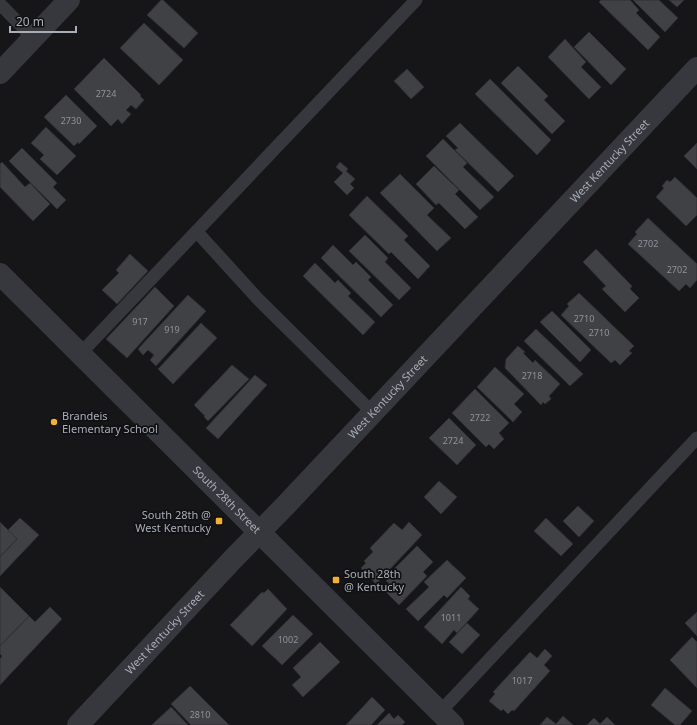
<svg xmlns="http://www.w3.org/2000/svg" width="697" height="725" font-family="'Noto Sans',sans-serif">
<rect width="100%" height="100%" fill="#161618"/>
<path fill="#404145" stroke="#303034" d="M161,0H163L198,33L184,48L147,15Z
M601,0H630L639,10L636,13L660,37L648,50L599,2Z
M633,0H659L678,18L665,32Z
M669,0H684L677,7Z
M144,23L183,60L159,85L120,48Z
M589,32L626,69L611,85L574,47Z
M565,39L586,62L581,67L601,87L589,99L548,57Z
M104,58L141,95L140,96L144,100L136,109L131,105L126,110L131,114L122,124L118,119L111,126L74,89Z
M518,66L548,96L544,100L565,121L552,134L501,83Z
M407,69L424,87L411,99L394,81Z
M490,79L551,140L537,155L475,94Z
M66,95L97,126L79,144L78,142L74,146L44,117Z
M460,123L514,176L498,192L455,150L458,148L446,136Z
M46,127L76,156L57,175L40,159L44,155L31,143Z
M443,139L467,163L463,167L494,197L480,210L426,156Z
M697,143V169L684,156Z
M22,148L57,183L53,187L66,200L57,209L9,161Z
M2,162L25,187L30,183L50,204L33,221L0,187V164Z
M340,162L348,169L346,171L355,179L350,184L354,188L347,195L334,182L343,173L336,167Z
M434,166L459,190L455,194L478,217L465,229L439,203L436,205L416,184Z
M400,174L434,208L427,215L451,238L437,251L380,193Z
M675,177L697,198V215L686,226L656,197L664,188L662,186L667,180L670,182Z
M367,196L408,236L404,240L430,266L418,279L391,252L389,254L349,215Z
M648,218L697,264V280L690,288L686,284L679,291L628,244L637,234L635,232Z
M365,235L388,258L385,262L411,288L399,300L349,251Z
M333,245L353,265L356,262L371,277L368,280L393,305L381,317L321,258Z
M596,249L632,286L630,289L639,298L625,312L602,289L606,286L583,262Z
M130,254L148,271L117,304L102,290L119,273L116,270Z
M315,263L335,283L338,280L351,293L348,296L375,322L363,335L303,276Z
M155,287L174,306L127,358L106,339Z
M579,293L634,346L629,351L632,353L620,365L615,360L611,363L561,315L569,306L567,304Z
M188,295L206,311L156,366L150,360L154,355L148,350L143,355L138,349Z
M552,311L591,350L580,362L540,322Z
M201,323L217,338L173,384L158,369Z
M536,329L583,374L570,386L524,341Z
M518,346L525,352L523,353L533,363L535,360L560,384L549,396L551,399L545,404L543,402L541,405L505,368L506,359Z
M232,365L249,379L208,421L204,417L205,416L194,405Z
M495,367L524,394L514,404L522,412L513,422L477,387Z
M255,375L267,385L218,439L206,428Z
M475,389L509,423L499,433L504,439L494,449L489,444L486,447L452,413Z
M449,418L476,445L457,465L429,438Z
M439,481L457,497L441,514L424,497Z
M578,506L594,521L579,537L563,521Z
M20,518L39,535L0,576V557L17,539L8,530Z
M546,518L573,544L561,556L534,531Z
M0,522L17,539L0,557Z
M409,522L422,535L376,584L361,568L366,563L364,561L373,552L370,548L394,523L402,530Z
M417,546L433,562L423,572L427,576L399,605L383,589L389,583L386,581L396,571L394,569Z
M447,560L466,578L447,598L444,595L418,621L406,609L429,587L424,582Z
M0,587L29,616L0,646Z
M461,587L470,596L468,599L479,609L457,633L454,630L442,644L424,627Z
M268,589L287,609L252,646L230,625L262,592L264,593Z
M50,607L62,619L0,685V659L2,656L0,654V646L29,616L35,622Z
M697,612V636L685,623Z
M293,615L313,634L282,665L262,646Z
M467,623L480,635L462,654L449,642Z
M692,637L697,642V688L670,660Z
M320,642L340,662L303,697L292,685L301,677L293,668Z
M545,649L552,656L544,665L550,671L514,711L512,710L508,714L503,709L501,711L489,701L495,694L493,692L530,652L537,658Z
M190,686L229,725H191L171,704Z
M665,688L692,711L680,725H675L651,705Z
M372,697L385,710L371,725H346Z
M171,707L188,725H152L155,722Z
M389,713L394,719L398,715L405,722L402,725H377Z
M563,716L573,725H540L547,717L556,724Z
M607,717L615,725H587L594,718L600,724Z"/>
<g fill="none" stroke-linecap="round" stroke-linejoin="round">
<path stroke="#37383d" stroke-width="13" d="M0,4L33,38
M197,232L257,298L372,412
M80,354L416,0
M440,712L697,438"/>
<g stroke="#37383d" stroke-width="22">
<path d="M0,73L69,0"/>
<path id="s1" d="M0,274L453,725"/>
<path id="s2" d="M78,725L234,558L285,506L697,68"/>
</g>
</g>
<g fill="#f2b134" stroke="#111113" stroke-width="1.5">
<circle cx="54" cy="422" r="4"/>
<rect x="215" y="517" width="8" height="8" rx="2"/>
<rect x="332" y="576" width="8" height="8" rx="2"/>
</g>
<g text-anchor="middle" stroke-width="3.5" stroke-linejoin="round" paint-order="stroke">
<g font-size="9" fill="#8e929b">
<text x="106" y="97">2724</text>
<text x="71" y="124">2730</text>
<text x="648" y="247">2702</text>
<text x="677" y="273">2702</text>
<text x="584" y="322">2710</text>
<text x="140" y="325">917</text>
<text x="172" y="333">919</text>
<text x="599" y="336">2710</text>
<text x="532" y="379">2718</text>
<text x="480" y="421">2722</text>
<text x="453" y="444">2724</text>
<text x="451" y="621">1011</text>
<text x="288" y="643">1002</text>
<text x="522" y="684">1017</text>
<text x="200" y="718">2810</text>
</g>
<g font-size="11" fill="#a8adb8" stroke="#111113">
<text dy="4" stroke="none"><textPath href="#s2" startOffset="775">West Kentucky Street</textPath></text>
<text dy="4" stroke="none"><textPath href="#s2" startOffset="451">West Kentucky Street</textPath></text>
<text dy="4" stroke="none"><textPath href="#s1" startOffset="320">South 28th Street</textPath></text>
<text dy="4" stroke="none"><textPath href="#s2" startOffset="127">West Kentucky Street</textPath></text>
</g>
<g font-size="11" fill="#a8adb8" stroke="#111113" text-anchor="start">
<text x="62" y="420">Brandeis<tspan x="62" dy="13">Elementary School</tspan></text>
<text x="211" y="519" text-anchor="end">South 28th @<tspan x="211" dy="13">West Kentucky</tspan></text>
<text x="344" y="578">South 28th<tspan x="344" dy="13">@ Kentucky</tspan></text>
</g>
</g>
<path d="M10 26v6h66v-6" fill="none" stroke="#a8adb8" stroke-width="2"/>
<text x="16" y="26" font-size="12" fill="#a8adb8" stroke="#111113" stroke-width="3" paint-order="stroke">20 m</text>
</svg>
